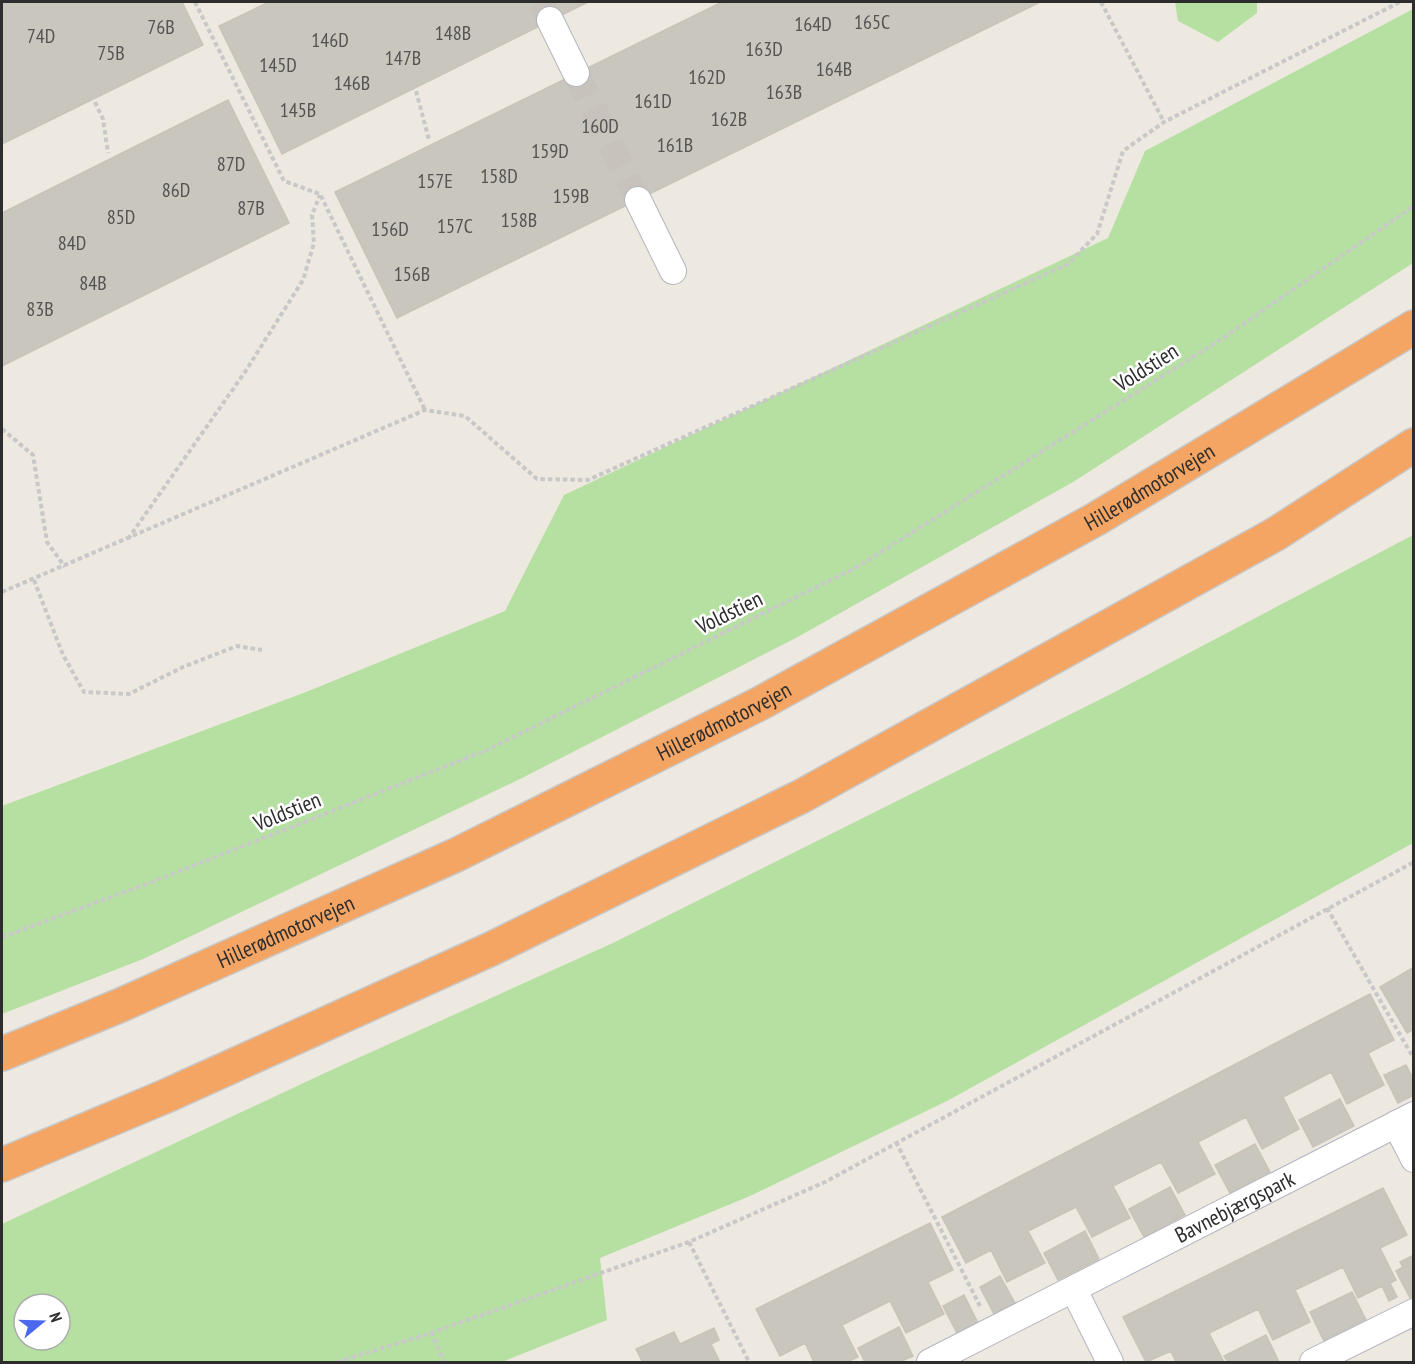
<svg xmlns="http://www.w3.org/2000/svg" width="1415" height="1364" font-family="'PT Sans Narrow',sans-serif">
<rect width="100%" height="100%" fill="#ede8e0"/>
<path fill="#b5e0a1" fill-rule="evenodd" d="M1175,2H1257V13L1218,42L1178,21Z
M1413,9V263L1073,482L794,639L518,780L143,959L2,1014V806L306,692L505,611L564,495L1108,238L1145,151Z
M1413,535V843L947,1101L750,1196L600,1258L607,1320L502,1362H2V1224L327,1072L613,943L1109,695ZM24,1304H60V1340H24Z"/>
<path fill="#c9c6be" stroke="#c9c3ba" stroke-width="1.5" d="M2,2H182L203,45L2,144Z
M269,2H588L282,154L219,26Z
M722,2H1040L397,318L335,192Z
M228,100L289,223L2,366V213Z
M1414,967V1029L1407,1033L1380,987Z
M1370,994L1394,1040L1368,1053L1384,1085L1347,1104L1331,1072L1283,1097L1299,1129L1262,1149L1246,1117L1198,1142L1215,1174L1178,1193L1161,1162L1113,1186L1130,1218L1092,1237L1076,1207L1028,1231L1045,1263L1007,1282L991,1250L966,1263L942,1217Z
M1406,1065L1414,1080V1095L1398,1103L1384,1075Z
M1340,1099L1354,1126L1313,1147L1299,1120Z
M1255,1144L1270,1172L1230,1193L1215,1165Z
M1170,1187L1185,1215L1144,1237L1129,1209Z
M1383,1188L1407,1235L1380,1248L1396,1280L1390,1283L1397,1297L1389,1301L1382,1286L1358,1298L1343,1267L1295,1290L1310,1322L1273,1340L1258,1309L1209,1333L1224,1362H1176L1171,1351L1146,1362L1123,1317Z
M930,1223L953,1270L928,1282L944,1314L906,1333L890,1301L842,1325L858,1357L847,1362H814L805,1343L780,1356L756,1309Z
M1085,1231L1099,1259L1058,1280L1044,1253Z
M1414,1255V1297L1410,1298L1396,1271L1403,1267L1400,1262Z
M1000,1276L1015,1303L994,1314L980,1287Z
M1352,1292L1366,1320L1324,1341L1310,1312Z
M964,1295L978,1323L957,1333L943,1306Z
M899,1327L913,1356L899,1362H865L858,1348Z
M714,1328L719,1340L711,1344L720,1362H639L642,1361L636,1349L674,1332L680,1344Z
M1266,1335L1279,1362H1228L1224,1356Z"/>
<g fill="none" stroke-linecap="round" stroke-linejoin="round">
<path stroke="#c7c3bc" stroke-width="26" stroke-dasharray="26 13" stroke-linecap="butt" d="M541,2L550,20
M576,73L638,200"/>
<g stroke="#b3b6bf" stroke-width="28">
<g id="street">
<path d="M550,20L576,73"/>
<path d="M638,200L673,271"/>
<path d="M1396,1124L1414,1159"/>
<path d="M1074,1290L1110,1362"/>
<path id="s1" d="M930,1362L1414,1115"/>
<path d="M1313,1362L1414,1312"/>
</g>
</g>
<g stroke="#c8c8c8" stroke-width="36">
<g id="highway">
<path id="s2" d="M2,1054L121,1005L456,855L759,704L1096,519L1414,327"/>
<path d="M2,1165L166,1096L491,949L802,796L1274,535L1414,445"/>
</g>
</g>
<path stroke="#c8c8c8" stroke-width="4" stroke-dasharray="4.5 3" stroke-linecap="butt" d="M195,2L284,181L320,194L425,410
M1101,2L1164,122
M416,91L429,140
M95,102L103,119L108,153
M2,429L33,455L47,542L65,567
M128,539L245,372L303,280L314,243L312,215L320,195
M34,580L63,655L84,692L129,694L183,667L237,646L262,650
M2,592L425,410L465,416L537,479L588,480L1068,264L1097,234L1123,151L1164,122L1400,2
M1327,908L1414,1059
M2,937L144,885L487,750L857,567L1220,340L1414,206
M896,1142L980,1306
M689,1242L749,1362
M431,1332L444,1362
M337,1362L425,1335L689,1242L825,1182L1414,862"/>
<use href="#street" stroke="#fff" stroke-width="26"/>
<use href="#highway" stroke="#f4a564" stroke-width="33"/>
</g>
<g text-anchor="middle" stroke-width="5" stroke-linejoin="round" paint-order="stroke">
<g font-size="20" fill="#545351">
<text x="872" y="29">165C</text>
<text x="813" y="31">164D</text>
<text x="161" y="34">76B</text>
<text x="453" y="40">148B</text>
<text x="41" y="43">74D</text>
<text x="330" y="47">146D</text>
<text x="764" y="56">163D</text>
<text x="111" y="60">75B</text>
<text x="403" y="65">147B</text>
<text x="278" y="72">145D</text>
<text x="834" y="76">164B</text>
<text x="707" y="84">162D</text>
<text x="352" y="90">146B</text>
<text x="784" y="99">163B</text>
<text x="653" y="108">161D</text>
<text x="298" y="117">145B</text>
<text x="729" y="126">162B</text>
<text x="600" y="133">160D</text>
<text x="675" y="152">161B</text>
<text x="550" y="158">159D</text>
<text x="231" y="171">87D</text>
<text x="499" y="183">158D</text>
<text x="435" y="188">157E</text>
<text x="176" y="197">86D</text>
<text x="571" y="203">159B</text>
<text x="251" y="215">87B</text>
<text x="121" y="224">85D</text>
<text x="519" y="227">158B</text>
<text x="455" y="233">157C</text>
<text x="390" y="236">156D</text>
<text x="72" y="250">84D</text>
<text x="412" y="281">156B</text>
<text x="93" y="290">84B</text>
<text x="40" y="316">83B</text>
</g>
<g font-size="22" fill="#2d2d2d" stroke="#fff">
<text transform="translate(1146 367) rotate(-32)" y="8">Voldstien</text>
<text dy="8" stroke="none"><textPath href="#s2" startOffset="1281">Hillerødmotorvejen</textPath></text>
<text transform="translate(729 612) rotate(-26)" y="8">Voldstien</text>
<text dy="8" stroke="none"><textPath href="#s2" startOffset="795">Hillerødmotorvejen</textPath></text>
<text transform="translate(287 811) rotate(-22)" y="8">Voldstien</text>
<text dy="8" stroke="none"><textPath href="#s2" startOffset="309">Hillerødmotorvejen</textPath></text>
<text dy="8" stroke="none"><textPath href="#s1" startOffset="342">Bavnebjærgspark</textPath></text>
</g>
</g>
<rect width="1415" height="1364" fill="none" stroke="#2d2d2d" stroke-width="6"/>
<g transform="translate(42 1322) rotate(71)"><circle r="28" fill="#ffffff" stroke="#ababab" stroke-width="1.5"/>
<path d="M0-4.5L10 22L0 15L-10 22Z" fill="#4c68ee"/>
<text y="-9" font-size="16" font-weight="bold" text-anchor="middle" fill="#2d2d2d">N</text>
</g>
</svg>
